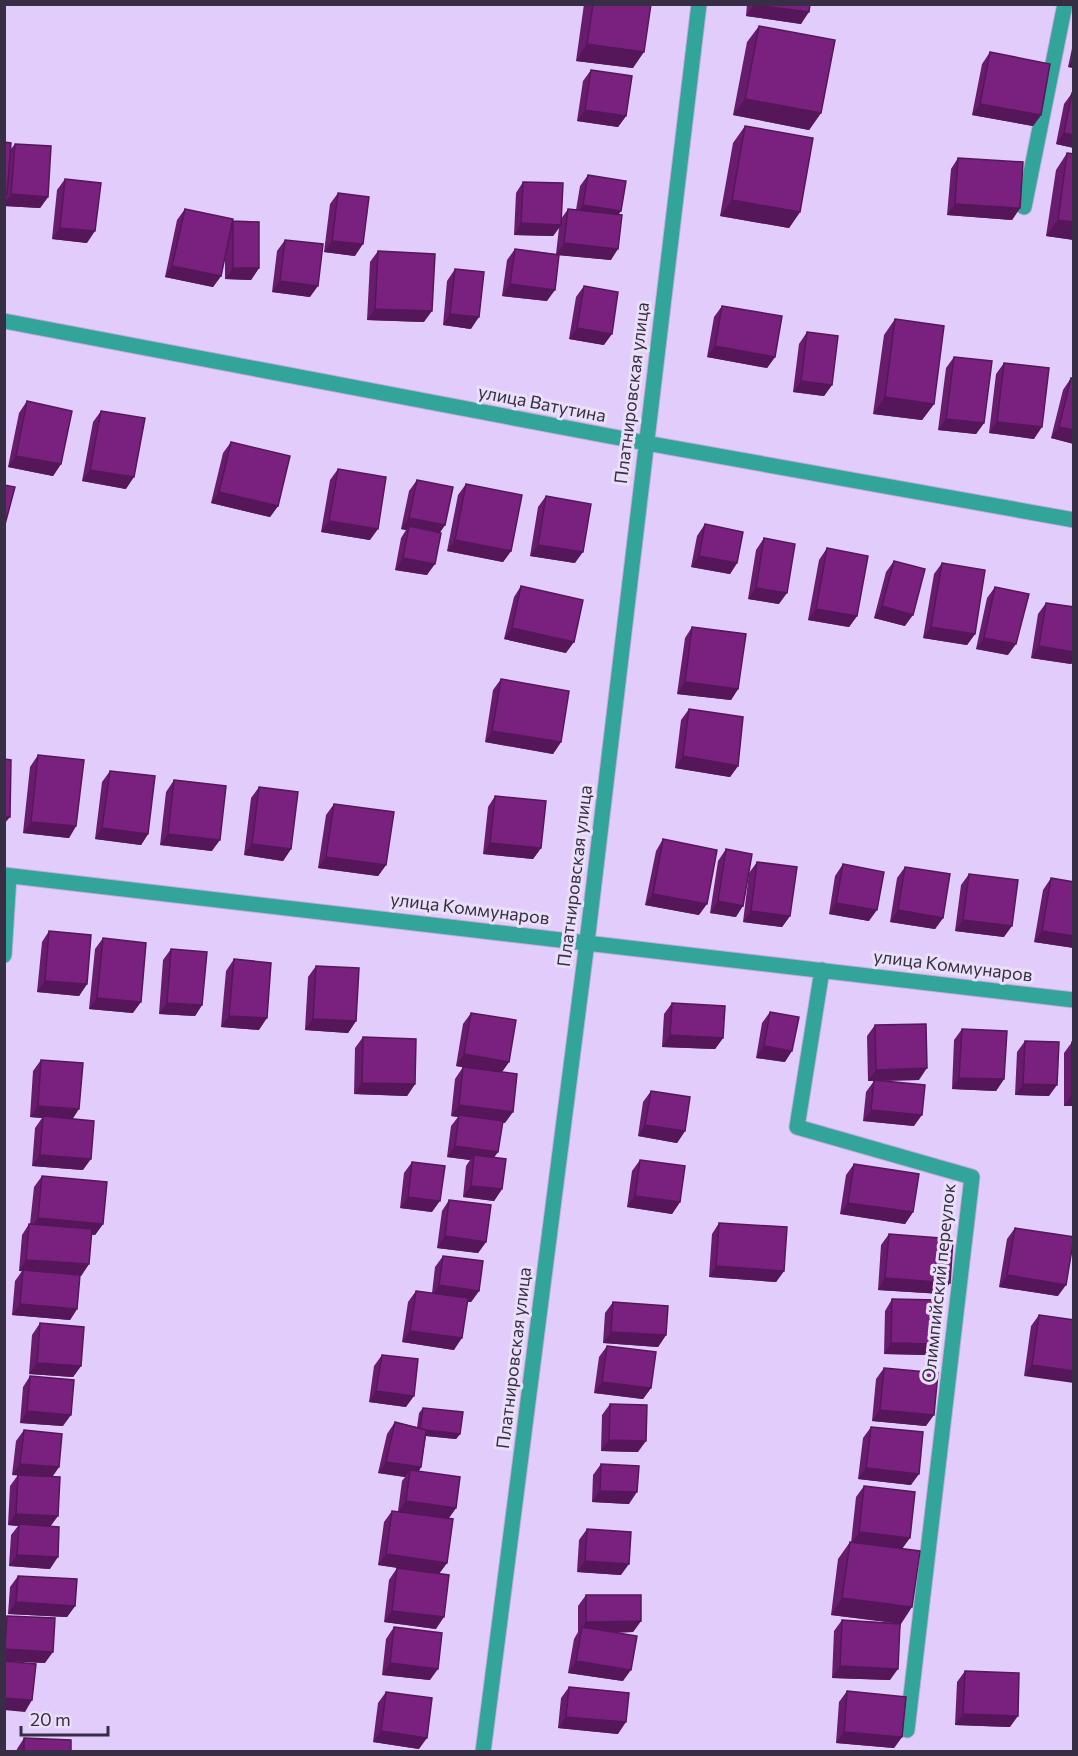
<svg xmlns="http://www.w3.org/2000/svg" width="1078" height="1756" font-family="Commissioner,sans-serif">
<rect width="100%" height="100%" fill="#e2ccfc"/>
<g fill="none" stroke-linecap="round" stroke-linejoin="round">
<g stroke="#c0acd7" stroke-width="17">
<path id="minor" d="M1024,207L1065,4
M4,321L646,443L1074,520
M4,875L1074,1000
M4,955L9,876
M822,970L797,1127L972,1177L907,1730
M483,1752L587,942L699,4"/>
</g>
<use href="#minor" stroke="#32a499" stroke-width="15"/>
</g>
<path fill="#691c6d" d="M584,4H651L633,68L576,61Z
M747,4H810L801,24L746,16Z
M759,26L821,113L809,130L733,115L747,42Z
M1074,39V68L1068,67Z
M990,52L1041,115L1033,126L972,115L982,64Z
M591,70L626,116L618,127L577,121L583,81Z
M1072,93L1074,94V148L1056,144L1064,104Z
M745,126L800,212L789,228L720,216L733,143Z
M4,142L10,150L15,144L48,197L40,208L4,206Z
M1067,153L1074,154V240L1046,236L1056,170Z
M958,158L1020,208L1012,220L947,215L951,169Z
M588,175L621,211L618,215L611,260L559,255L547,301L502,296L507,260L515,249L556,254L559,228L553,236L514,235L516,193L523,182L561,219L568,209L576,210L580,186Z
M65,179L87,243L52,239L57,190Z
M338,193L355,256L324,252L330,204Z
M185,209L232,222L259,268L251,280L225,279V256L221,276L213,287L165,277L177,220Z
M285,240L310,297L272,292L277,251Z
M378,251L424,322L367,320L370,262Z
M455,269L471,329L443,325L447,281Z
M584,286L604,345L569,339L576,297Z
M722,306L775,357L767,368L707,357L714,317Z
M895,319L934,404L922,420L873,414L884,335Z
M807,332L832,385L824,396L793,392L799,344Z
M954,357L984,423L976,434L938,430L946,368Z
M1004,363L1034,439L989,433L996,374Z
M1071,378L1074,444L1051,438L1063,390Z
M27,401L61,464L53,476L8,467L19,413Z
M101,411L126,489L82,481L93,422Z
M231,442L278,506L270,517L211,503L223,453Z
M338,469L370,540L321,532L330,480Z
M417,480L445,525L440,532L427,575L395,570L401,538L406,530L401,529L409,491Z
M466,484L511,551L503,562L447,551L458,495Z
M546,496L575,563L530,556L538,507Z
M705,524L737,563L730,574L691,567L697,536Z
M764,538L779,604L748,599L756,550Z
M827,548L857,616L849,627L808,620L819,560Z
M894,561L905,626L874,618L886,572Z
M942,563L975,634L967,645L923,638L934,574Z
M521,586L566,653L504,639L514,597Z
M995,587L1008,655L976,649L987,598Z
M1046,603L1074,607V661L1071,664L1031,658L1038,614Z
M692,627L738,689L731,700L677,694L685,638Z
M501,679L561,742L553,754L485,742L493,690Z
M689,709L738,766L730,777L675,768L681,720Z
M38,755L76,826L69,838L23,833L30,767Z
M110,771L148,834L141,845L95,839L102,782Z
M174,780L212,851L160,845L166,792Z
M259,787L291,849L283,861L244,855L251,798Z
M495,796L541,848L533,859L483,854L488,807Z
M334,804L386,865L378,876L318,868L326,815Z
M663,839L699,915L645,905L656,851Z
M726,849L736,917L710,913L718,861Z
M757,862L790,916L782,927L743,922L749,873Z
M843,864L869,921L829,914L835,876Z
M905,867L943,918L935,929L890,922L897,878Z
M969,874L1004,937L955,931L961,885Z
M1051,878L1074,882V948L1034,942L1043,890Z
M49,931L87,984L79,996L37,992L42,942Z
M103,938L133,1013L89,1009L95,949Z
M171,949L202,1005L195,1016L159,1014L163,960Z
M234,959L259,1030L221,1027L226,971Z
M316,966L356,1021L348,1033L305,1030L308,977Z
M672,1003L723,1038L715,1049L662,1047L664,1014Z
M770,1012L785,1062L756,1058L762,1023Z
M471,1013L509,1062L502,1072L505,1123H502L498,1152L494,1157L502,1189L494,1201L463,1197L466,1166L470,1160L447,1157L451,1126L458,1117L451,1116L455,1079L463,1067L474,1069L456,1066L463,1024Z
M875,1025L919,1080L878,1081L914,1126L863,1121L866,1092L874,1081H868L867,1036Z
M962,1029L1004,1079L996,1091L952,1089L954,1040Z
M363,1037L415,1084L407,1096L354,1094L355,1048Z
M1025,1041L1049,1096L1015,1095L1017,1052Z
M1072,1042L1074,1106H1064V1053Z
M41,1060L72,1119L83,1170L32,1166L35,1128L42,1118L30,1117L33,1071Z
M651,1091L685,1131L677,1143L638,1136L643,1102Z
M640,1160L680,1202L672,1214L627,1207L632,1171Z
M412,1162L432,1212L400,1208L404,1173Z
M854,1164L913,1212L905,1224L840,1214L846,1175Z
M42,1176L103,1224L95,1235L91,1234L89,1264L81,1276H80L77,1309L70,1320L12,1315L15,1281L22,1271H19L22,1235L29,1224H30L34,1187Z
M449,1200L486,1242L478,1253L437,1248L442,1211Z
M719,1223L784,1271L776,1282L709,1277L712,1234Z
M1015,1228L1058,1296L999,1287L1007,1239Z
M889,1234L942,1294L878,1290L881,1245Z
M443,1256L479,1291L471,1302H468L454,1350L402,1342L408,1302L416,1291L432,1293L435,1267Z
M892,1299L929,1355L884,1354L885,1311Z
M613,1302L666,1335L658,1347L603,1343L605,1313Z
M1039,1315L1074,1320L1024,1376L1031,1326Z
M40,1323L81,1366L73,1377L29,1374L32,1335Z
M607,1346L651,1388L643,1399L594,1393L599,1357Z
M382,1355L406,1407L369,1402L374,1366Z
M884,1368L926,1426L872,1421L876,1379Z
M30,1376L63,1426L20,1423L23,1387Z
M610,1404L638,1452L601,1451L602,1415Z
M423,1408L460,1434L456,1439L426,1436L421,1467L419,1471L456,1508L449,1518L447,1563L439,1573L436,1629L384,1622L389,1580L397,1568L419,1571L378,1565L384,1522L392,1511H398L402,1481L405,1477L378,1473L387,1434L395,1422L417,1427L419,1413Z
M871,1427L911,1485L858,1479L863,1438Z
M24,1430L59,1467L52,1476L50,1569L9,1566L11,1535L18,1526L8,1525L10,1486L18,1475H12L16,1441Z
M601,1464L629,1504L592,1502L593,1475Z
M864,1486L902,1549L901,1624L890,1680L832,1678L834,1631L842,1620L899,1623L831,1615L838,1559L850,1542L851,1543L856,1497Z
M587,1529L621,1575L577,1572L579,1540Z
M18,1576L75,1606L67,1617L8,1614L10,1587Z
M586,1595L641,1621L633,1632L614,1633L623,1681L568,1673L574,1639L578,1632V1606Z
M7,1616L45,1663L4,1661V1620Z
M394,1627L430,1680L382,1675L386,1639Z
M965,1671L1010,1727L955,1725L957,1682Z
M569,1687L618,1734L558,1728L561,1698Z
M847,1691L902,1737L894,1748L836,1743L839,1702Z
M386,1692L419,1749L373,1742L378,1703Z
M24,1738L71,1752H16L17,1749Z"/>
<path fill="#551759" d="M754,5L809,12L801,24L746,16Z
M587,44L644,52L633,68L576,61Z
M1074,59V68L1068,67Z
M745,99L821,113L809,130L733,115Z
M980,104L1041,115L1033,126L972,115Z
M585,110L626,116L618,127L577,121Z
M1064,133L1074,135V148L1056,144Z
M11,194L48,197L40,208L4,206V204Z
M732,200L800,212L789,228L720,216Z
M955,204L1020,208L1012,220L947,215Z
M583,205L621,211L613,222L575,216Z
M1058,220L1074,222V240L1046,236Z
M521,223L561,225L553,236L514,235Z
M60,228L95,231L87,243L52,239Z
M332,241L363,244L355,256L324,252Z
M564,243L618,249L611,260L556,255Z
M172,266L221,276L213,287L165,277Z
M233,268H259L251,280L225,279Z
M280,281L318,286L310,297L272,292Z
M510,284L555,290L547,301L502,296Z
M375,309L432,311L424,322L367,320Z
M450,314L479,317L471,329L443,325Z
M577,328L612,334L604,345L569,339Z
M715,346L775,357L767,368L707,357Z
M801,381L832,385L824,396L793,392Z
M885,397L934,404L922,420L873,414Z
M946,419L984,423L976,434L938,430Z
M997,422L1042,427L1034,439L989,433Z
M1059,427L1074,430V444L1051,438Z
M16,456L61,464L53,476L8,467Z
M90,470L134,477L126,489L82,481Z
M219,492L278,506L270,517L211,503Z
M409,518L445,525L437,537L409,526L406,530L401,529Z
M329,521L378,529L370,540L321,532Z
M455,540L511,551L503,562L447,551Z
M538,545L583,552L575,563L530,556Z
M699,556L737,563L730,574L691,567Z
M403,558L435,564L427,575L395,570Z
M756,588L787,593L779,604L748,599Z
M882,606L913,615L905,626L874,618Z
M816,609L857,616L849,627L808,620Z
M931,627L975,634L967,645L923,638Z
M512,628L574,642L566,653L504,639Z
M984,638L1016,644L1008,655L976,649Z
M1039,646L1074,652V661L1071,664L1031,658Z
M685,682L738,689L731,700L677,694Z
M492,731L561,742L553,754L485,742Z
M683,756L738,766L730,777L675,768Z
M4,817H10L4,824Z
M31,822L76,826L69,838L23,833Z
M102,828L148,834L141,845L95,839Z
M168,834L220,840L212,851L160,845Z
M490,843L541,848L533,859L483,854Z
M252,844L291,849L283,861L244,855Z
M326,857L386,865L378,876L318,868Z
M653,894L707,904L699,915L645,905Z
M718,901L743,906L736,917L710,913Z
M836,903L877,910L869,921L829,914Z
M898,910L943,918L935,929L890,922Z
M751,911L790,916L782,927L743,922Z
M963,920L1012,926L1004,937L955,931Z
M1042,931L1074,936V948L1034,942Z
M45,981L87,984L79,996L37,992Z
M97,998L141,1002L133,1013L89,1009Z
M167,1003L202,1005L195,1016L159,1014Z
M229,1016L267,1018L259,1030L221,1027Z
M313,1019L356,1021L348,1033L305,1030Z
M670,1035L723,1038L715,1049L662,1047Z
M764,1046L792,1051L785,1062L756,1058Z
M464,1054L509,1062L501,1073L456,1066Z
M927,1068L919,1080L868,1081L876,1070Z
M959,1078L1004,1079L996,1091L952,1089Z
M362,1083L415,1084L407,1096L354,1094Z
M1023,1084L1057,1085L1049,1096L1015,1095Z
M1072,1095H1074V1106H1064Z
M459,1105L513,1112L505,1123L459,1117V1115L458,1117L451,1116Z
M38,1106L79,1109L72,1120L43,1116L42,1118L30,1117Z
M871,1110L922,1115L914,1126L863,1121Z
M645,1125L685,1131L677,1143L638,1136Z
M455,1146L498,1152L490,1163L474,1155L470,1160L447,1157Z
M40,1155L91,1159L83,1170L32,1166Z
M471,1186L502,1189L494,1201L463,1197Z
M635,1196L680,1202L672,1214L627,1207Z
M408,1197L440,1201L432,1212L400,1208Z
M848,1203L913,1212L905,1224L840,1214Z
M38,1218L103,1224L95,1235L30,1229Z
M445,1236L486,1242L478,1253L437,1248Z
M26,1260L89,1264L81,1276L19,1271Z
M716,1266L784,1271L776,1282L709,1277Z
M1007,1275L1066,1285L1058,1296L999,1287Z
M885,1278L950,1283L942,1294L878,1290Z
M439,1285L479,1291L471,1302L431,1297Z
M20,1304L77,1309L70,1320L12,1315Z
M410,1331L462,1338L454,1350L402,1342Z
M611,1332L666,1335L658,1347L603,1343Z
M891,1343L937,1344L929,1355L884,1354Z
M37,1363L81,1366L73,1377L29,1374Z
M1032,1365L1074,1371V1383L1024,1376Z
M602,1382L651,1388L643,1399L594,1393Z
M376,1391L414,1396L406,1407L369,1402Z
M880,1410L934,1415L926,1426L872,1421Z
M27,1411L71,1415L63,1426L20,1423Z
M420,1429L460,1434L456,1439L416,1435Z
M609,1440L646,1441L638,1452L601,1451Z
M386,1462L421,1467L414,1478L410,1470L405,1477L378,1473Z
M20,1464L59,1467L51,1479L12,1475Z
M866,1468L919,1474L911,1485L858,1479Z
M600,1491L637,1492L629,1504L592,1502Z
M406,1501L456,1508L448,1519L398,1512Z
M16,1514L58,1516L50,1527L19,1524L18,1526L8,1525Z
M859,1532L910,1538L902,1549L851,1544Z
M386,1554L447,1563L439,1574L378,1565Z
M17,1555L58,1557L50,1569L9,1566Z
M585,1561L629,1564L621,1575L577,1572Z
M842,1598L912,1607L901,1624L831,1615Z
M16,1602L75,1606L67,1617L8,1614Z
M392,1611L444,1617L436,1629L384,1622Z
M641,1621L633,1632L581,1633V1629L586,1622Z
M5,1649L53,1652L45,1663L4,1661V1651Z
M576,1661L631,1670L623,1681L568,1673Z
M390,1663L438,1669L430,1680L382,1675Z
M840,1666L898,1669L890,1680L832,1678Z
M4,1698L32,1700L25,1712L4,1710Z
M963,1714L1018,1716L1010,1727L955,1725Z
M566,1717L626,1722L618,1734L558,1728Z
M381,1731L427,1738L419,1749L373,1742Z
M844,1732L902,1737L894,1748L836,1743Z"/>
<path fill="#7a217f" stroke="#551759" stroke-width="1.5" d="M593,4H651L644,52L587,44Z
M810,4L809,12L754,5V4Z
M759,26L835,40L821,113L745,99Z
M990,52L1050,64L1041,115L980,104Z
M591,70L632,76L626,116L585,110Z
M1072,93L1074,94V135L1064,133Z
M745,126L813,138L800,212L732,200Z
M4,142L11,143L7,194L4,193Z
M15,144L51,146L48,197L11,194Z
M1067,153L1074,154V222L1058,220Z
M958,158L1023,162L1020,208L955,204Z
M588,175L626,181L621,211L583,205Z
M65,179L101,183L95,231L60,228Z
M523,182L563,183L561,225L521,223Z
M338,193L369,197L363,244L332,241Z
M185,209L233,219L221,276L172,266Z
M568,209L622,215L618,249L564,243Z
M233,221L259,222V268H233Z
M285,240L323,244L318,286L280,281Z
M515,249L559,255L555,290L510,284Z
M378,251L435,254L432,311L375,309Z
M455,269L484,272L479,317L450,314Z
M584,286L618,292L612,334L577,328Z
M722,306L782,316L775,357L715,346Z
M895,319L944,326L934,404L885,397Z
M807,332L838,336L832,385L801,381Z
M954,357L992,361L984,423L946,419Z
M1004,363L1049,368L1042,427L997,422Z
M1071,378L1074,379V430L1059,427Z
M27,401L72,411L61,464L16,456Z
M101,411L145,418L134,477L90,470Z
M231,442L290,456L278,506L219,492Z
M338,469L386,477L378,529L329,521Z
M417,480L453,487L445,525L409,518Z
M466,484L522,495L511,551L455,540Z
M4,485L15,487L4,528Z
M546,496L591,504L583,552L538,545Z
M705,524L743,532L737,563L699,556Z
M409,526L441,533L435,564L403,558Z
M764,538L795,544L787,593L756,588Z
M827,548L868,556L857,616L816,609Z
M894,561L925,569L913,615L882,606Z
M942,563L985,570L975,634L931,627Z
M521,586L583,600L574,642L512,628Z
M995,587L1029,594L1016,644L984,638Z
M1046,603L1074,607V652L1039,646Z
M692,627L746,634L738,689L685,682Z
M501,679L569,691L561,742L492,731Z
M689,709L743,717L738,766L683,756Z
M38,755L84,760L76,826L31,822Z
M4,759L11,760L10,817H4Z
M110,771L155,776L148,834L102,828Z
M174,780L226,786L220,840L168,834Z
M259,787L298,792L291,849L252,844Z
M495,796L546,801L541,848L490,843Z
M334,804L394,812L386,865L326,857Z
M663,839L717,850L707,904L653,894Z
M726,849L752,854L743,906L718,901Z
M757,862L797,867L790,916L751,911Z
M843,864L884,872L877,910L836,903Z
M905,867L950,874L943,918L898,910Z
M969,874L1018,880L1012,926L963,920Z
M1051,878L1074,882V936L1042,931Z
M49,931L91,935L87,984L45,981Z
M103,938L146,943L141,1002L97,998Z
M171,949L207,952L202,1005L167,1003Z
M234,959L271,963L267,1018L229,1016Z
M316,966L359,968L356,1021L313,1019Z
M672,1003L725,1006L723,1038L670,1035Z
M770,1012L799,1017L792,1051L764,1046Z
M471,1013L516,1020L509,1062L464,1054Z
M926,1024L927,1068L876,1070L875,1025Z
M962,1029L1007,1031L1004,1079L959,1078Z
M363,1037L416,1039L415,1084L362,1083Z
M1025,1041L1059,1042L1057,1085L1023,1084Z
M1072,1042H1074V1095H1072Z
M41,1060L83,1063L79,1109L38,1106Z
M463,1067L517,1074L513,1112L459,1105Z
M874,1080L925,1085L922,1115L871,1110Z
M651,1091L690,1097L685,1131L645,1125Z
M459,1115L503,1121L498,1152L455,1146Z
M43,1116L94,1121L91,1159L40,1155Z
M474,1155L506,1159L502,1189L471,1186Z
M640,1160L685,1166L680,1202L635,1196Z
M412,1162L445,1166L440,1201L408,1197Z
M854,1164L919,1174L913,1212L848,1203Z
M42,1176L107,1182L103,1224L38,1218Z
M449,1200L491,1205L486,1242L445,1236Z
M719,1223L787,1227L784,1271L716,1266Z
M29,1224L92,1229L89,1264L26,1260Z
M1015,1228L1074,1237L1066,1285L1007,1275Z
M889,1234L953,1239L950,1283L885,1278Z
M443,1256L483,1261L479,1291L439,1285Z
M23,1270L80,1275L77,1309L20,1304Z
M416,1291L468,1298L462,1338L410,1331Z
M892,1299L938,1300L937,1344L891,1343Z
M613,1302L668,1306L666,1335L611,1332Z
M1039,1315L1074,1320V1371L1032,1365Z
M40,1323L84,1327L81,1366L37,1363Z
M607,1346L656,1352L651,1388L602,1382Z
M382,1355L418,1359L414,1396L376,1391Z
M884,1368L938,1373L934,1415L880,1410Z
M30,1376L74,1380L71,1415L27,1411Z
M610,1404L647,1405L646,1441L609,1440Z
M423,1408L463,1412L460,1434L426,1430L420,1428Z
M395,1422L426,1430L421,1467L386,1462Z
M871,1427L923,1432L919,1474L866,1468Z
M24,1430L62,1434L59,1467L20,1464Z
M601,1464L639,1466L637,1492L600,1491Z
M410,1470L460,1477L456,1508L406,1501Z
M18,1475L60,1477L58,1516L16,1514Z
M864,1486L915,1492L910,1538L859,1532Z
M392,1511L453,1519L447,1563L386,1554Z
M19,1524L59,1527L58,1557L17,1555Z
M587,1529L631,1532L629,1564L585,1561Z
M850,1542L920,1551L912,1607L842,1598Z
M397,1568L449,1575L444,1617L392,1611Z
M18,1576L77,1579L75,1606L16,1602Z
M586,1595H641V1621L586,1622Z
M7,1616L55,1618L53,1652L5,1649Z
M842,1620L900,1624L898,1669L840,1666Z
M394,1627L442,1633L438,1669L390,1663Z
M582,1627L637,1636L631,1670L576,1661Z
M4,1661L36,1664L32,1700L4,1698Z
M965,1671L1019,1673L1018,1716L963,1714Z
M569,1687L629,1693L626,1722L566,1717Z
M847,1691L906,1697L902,1737L844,1732Z
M386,1692L432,1698L427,1738L381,1731Z
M24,1738L71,1740V1752H24Z"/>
<g text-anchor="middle" stroke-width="6" stroke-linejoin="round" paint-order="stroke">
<g font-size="18" fill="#372d44" stroke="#e9dff7">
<text transform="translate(632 393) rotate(-83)" y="6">Платнировская улица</text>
<text transform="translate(542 404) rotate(11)" y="6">улица Ватутина</text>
<text transform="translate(575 876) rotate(-83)" y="6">Платнировская улица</text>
<text transform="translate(470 909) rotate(7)" y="6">улица Коммунаров</text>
<text transform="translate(953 966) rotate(7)" y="6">улица Коммунаров</text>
<text transform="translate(939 1283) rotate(-84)" y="6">Олимпийский переулок</text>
<text transform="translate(514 1358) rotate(-83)" y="6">Платнировская улица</text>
</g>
</g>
<rect width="1078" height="1756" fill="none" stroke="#372d44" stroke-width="12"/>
<path d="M21 1726v9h87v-9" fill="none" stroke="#372d44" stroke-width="3"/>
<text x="30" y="1726" font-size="18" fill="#372d44" stroke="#e9dff7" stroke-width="4.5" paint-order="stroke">20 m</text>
</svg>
